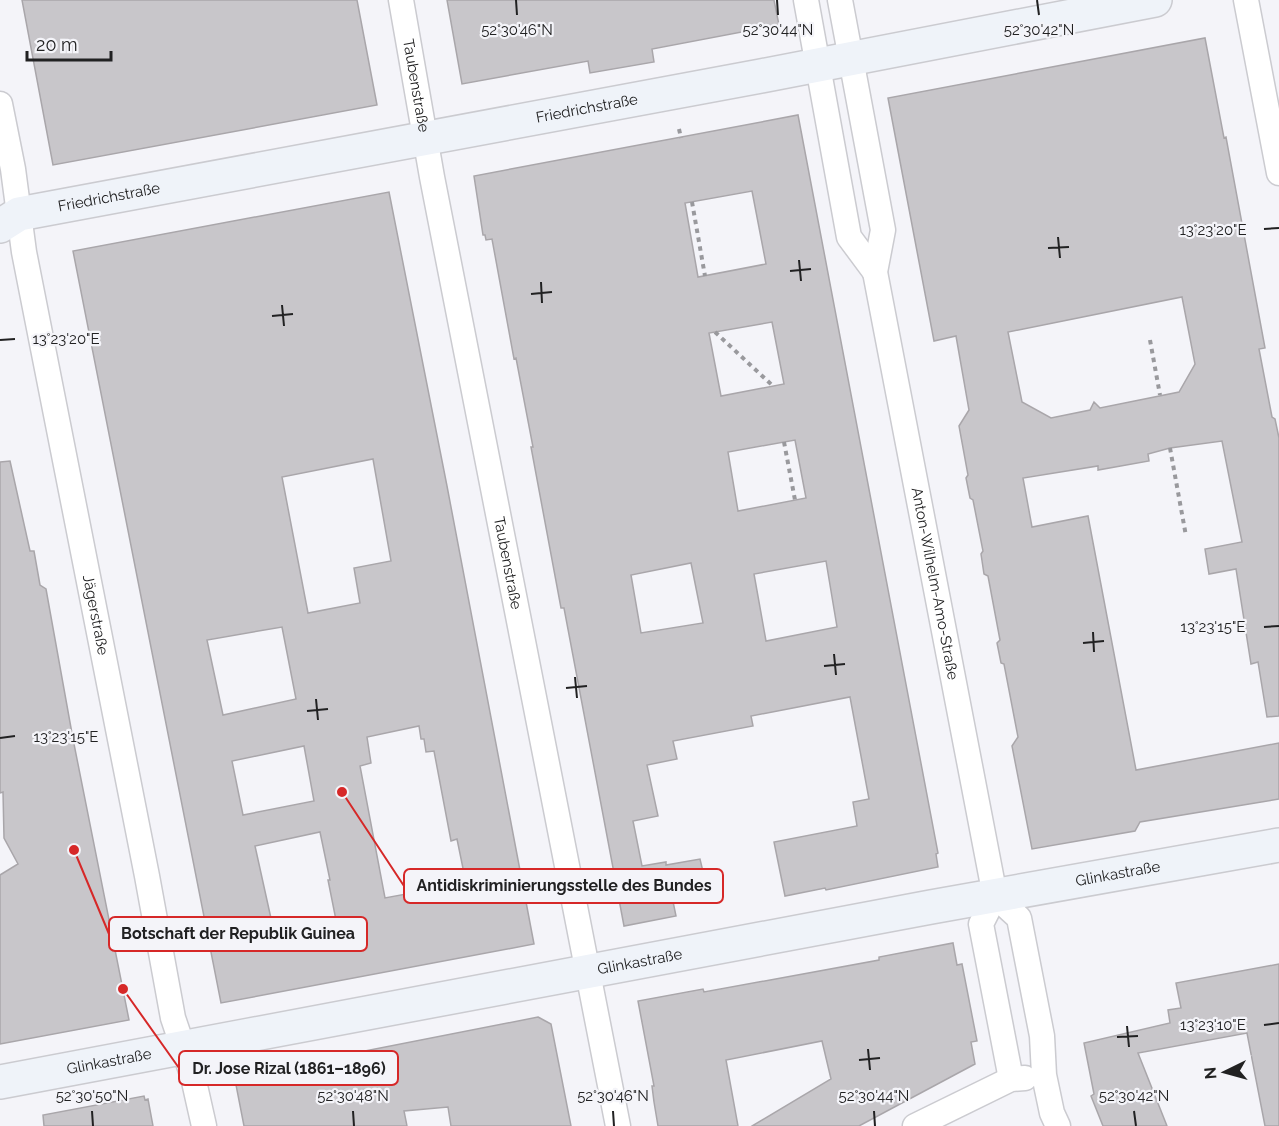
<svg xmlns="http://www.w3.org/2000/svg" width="1279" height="1126" font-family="Raleway,sans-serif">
<rect width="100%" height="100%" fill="#f4f4f9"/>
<path fill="#c8c6ca" stroke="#a9a6aa" stroke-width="1.5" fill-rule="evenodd" d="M22,0H357L377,105L53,165Z
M447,0H774L779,25L652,49L654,62L590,73L588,61L462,84Z
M1205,38L1224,138L1226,137L1265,348L1259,349L1272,417L1275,419L1279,438V716L1267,717L1258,662L1251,664L1236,569L1209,574L1205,549L1242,542L1222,441L1170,448L1148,454L1149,461L1098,470V466L1023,478L1032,527L1088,516L1136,770L1279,743V799L1140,822L1135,831L1032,849L1012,746L1018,737L1004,664L1001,663L997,643L1000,640L988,576L984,574L981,554L983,551L973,500L970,498L966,478L968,475L959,426L969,410L956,336L934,341L888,98ZM1182,297L1195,364L1179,392L1100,408L1094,402L1090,410L1051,418L1022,402L1008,332Z
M798,115L938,853L936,854L938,867L826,890L825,888L785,896L774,842L857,826L853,802L869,799L850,697L751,716L753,726L673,741L677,759L647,765L658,816L633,821L642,866L666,862V865L700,859L705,880L670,887L676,916L624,926L564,608H561L531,447H533L516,358L514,359L492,239L486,240L485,235H483L474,176ZM752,191L766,264L698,277L685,203ZM772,322L784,384L721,396L709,333ZM795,440L806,498L738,511L728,452ZM826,561L837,627L766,641L754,574ZM691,563L703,623L641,633L631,575Z
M389,192L447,486L534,944L221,1003L73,251ZM373,459L391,561L354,568L360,603L308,613L282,477ZM282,627L296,699L223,715L207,640ZM419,726L421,739H424L426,752L434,751L451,841L457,839L466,883L385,898L360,766L371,763L367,737ZM304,746L314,801L243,815L232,761ZM320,832L330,880H328L336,920L274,932L255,846Z
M10,461L30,551H34L40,585L46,589L73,739L129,1020L0,1044V875L18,864L4,838L3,792L0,793V462Z
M953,943L957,965L962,964L977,1041L971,1042L975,1064L859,1126H752L831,1079L822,1041L726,1060L738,1126H658L654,1102L652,1086H654L638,1001L703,989L704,992L879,960V957Z
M1279,964V1126H1265L1247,1033L1138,1053L1167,1126H1103L1091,1096L1094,1094L1084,1043L1170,1023L1168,1010L1181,1008L1176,983Z
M538,1017L551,1024L571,1126H451L448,1107L404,1111L407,1126H244L236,1085L243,1075Z
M144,1096L145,1100L148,1099L153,1126H44L43,1115Z"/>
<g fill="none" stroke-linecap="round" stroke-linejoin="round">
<g stroke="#cbcbd0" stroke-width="27">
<g id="street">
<path id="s1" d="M401,0L432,177L618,1126"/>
<path d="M806,0L849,237L875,272"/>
<path id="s2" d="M840,0L883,230L875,272L995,896L981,924L1011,1079"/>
<path d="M1246,0L1279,173"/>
<path id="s3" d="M0,104L13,169L24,252L147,876L173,1018L193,1077L204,1126"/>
<path d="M995,896L1019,918L1042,1036L1044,1075L1052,1113L1058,1126"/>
<path d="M915,1126L1011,1079L1025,1078"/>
</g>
</g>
<g stroke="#cbcbd0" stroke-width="36">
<g id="secondary">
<path id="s4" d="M0,226L19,214L761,76L1155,0"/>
<path id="s5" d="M0,1082L931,907L1279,845"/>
</g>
</g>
<path stroke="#99999d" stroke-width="4" stroke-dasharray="4.5 4.5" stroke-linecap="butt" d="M679,129L681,138
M692,202L705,276
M715,332L773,386
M1150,340L1160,395
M784,442L795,500
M1170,448L1186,536"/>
<use href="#street" stroke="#fff" stroke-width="24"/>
<use href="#secondary" stroke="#eff3f9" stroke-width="33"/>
</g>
<path fill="none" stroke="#212122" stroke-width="2" d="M516,0L517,15M777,0L778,15M1037,0L1039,15M1264,229L1279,228M1058,237L1060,258M1048,248L1069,247M799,260L801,281M790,271L811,269M541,282L542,303M531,294L552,292M282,305L284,326M272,316L293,314M0,340L15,339M1264,627L1279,626M1093,632L1094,652M1083,643L1104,641M834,654L836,675M824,666L845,664M575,677L577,698M566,688L587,686M316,699L318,720M307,711L328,709M0,738L15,736M1264,1025L1279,1023M1127,1026L1129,1047M1117,1037L1138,1036M868,1049L870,1070M859,1060L880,1058M92,1111L93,1126M353,1111L354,1126M613,1111L614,1126M874,1111L875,1126M1134,1111L1136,1126"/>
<g text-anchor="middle" stroke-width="4.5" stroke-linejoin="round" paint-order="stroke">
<g font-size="15" fill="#212122" stroke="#f4f4f9">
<text dy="5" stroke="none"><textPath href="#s1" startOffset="87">Taubenstraße</textPath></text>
<text dy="5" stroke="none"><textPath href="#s4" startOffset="600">Friedrichstraße</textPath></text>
<text dy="5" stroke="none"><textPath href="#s4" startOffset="114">Friedrichstraße</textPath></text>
<text dy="5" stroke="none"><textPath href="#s1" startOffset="573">Taubenstraße</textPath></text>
<text dy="5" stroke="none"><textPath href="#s2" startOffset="594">Anton-Wilhelm-Amo-Straße</textPath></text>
<text dy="5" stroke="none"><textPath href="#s3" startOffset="520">Jägerstraße</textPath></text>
<text dy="5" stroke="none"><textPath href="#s5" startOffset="1137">Glinkastraße</textPath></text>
<text dy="5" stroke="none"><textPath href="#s5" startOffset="651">Glinkastraße</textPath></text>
<text dy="5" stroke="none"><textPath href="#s5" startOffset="111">Glinkastraße</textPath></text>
</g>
</g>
<g font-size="15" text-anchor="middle" fill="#212122" stroke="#f4f4f9" stroke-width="4.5" stroke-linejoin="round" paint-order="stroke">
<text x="517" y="35">52°30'46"N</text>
<text x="778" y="35">52°30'44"N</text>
<text x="1039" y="35">52°30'42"N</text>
<text x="1213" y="235">13°23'20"E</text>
<text x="66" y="344">13°23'20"E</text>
<text x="1213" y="632">13°23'15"E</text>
<text x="66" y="742">13°23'15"E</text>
<text x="1213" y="1030">13°23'10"E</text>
<text x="92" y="1101">52°30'50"N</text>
<text x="353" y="1101">52°30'48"N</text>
<text x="613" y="1101">52°30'46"N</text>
<text x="874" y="1101">52°30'44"N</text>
<text x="1134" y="1101">52°30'42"N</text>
</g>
<path fill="none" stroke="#d62828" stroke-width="2" d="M342 792L404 886M74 850L109 934M123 989L179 1068"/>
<g fill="#d62828" stroke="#f4f4f9" stroke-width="2">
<circle cx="342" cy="792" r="6"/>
<circle cx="74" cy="850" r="6"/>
<circle cx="123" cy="989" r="6"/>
</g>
<g fill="#f4f4f9" stroke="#d62828" stroke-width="2">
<rect x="404" y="869" width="319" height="34" rx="6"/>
<rect x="109" y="917" width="258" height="34" rx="6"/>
<rect x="179" y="1051" width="219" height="34" rx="6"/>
</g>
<g font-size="16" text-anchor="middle" font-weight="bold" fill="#212122">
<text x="564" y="891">Antidiskriminierungsstelle des Bundes</text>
<text x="238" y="939">Botschaft der Republik Guinea</text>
<text x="289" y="1074">Dr. Jose Rizal (1861–1896)</text>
</g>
<g transform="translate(1225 1072) rotate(265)" stroke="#f4f4f9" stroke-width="4.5" paint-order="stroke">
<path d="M0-4.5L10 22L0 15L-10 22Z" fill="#212122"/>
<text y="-9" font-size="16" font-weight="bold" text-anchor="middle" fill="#212122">N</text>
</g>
<path d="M27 51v9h84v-9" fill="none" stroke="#212122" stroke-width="3"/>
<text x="36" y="51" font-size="18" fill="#212122" stroke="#f4f4f9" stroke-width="4.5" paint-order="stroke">20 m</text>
</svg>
